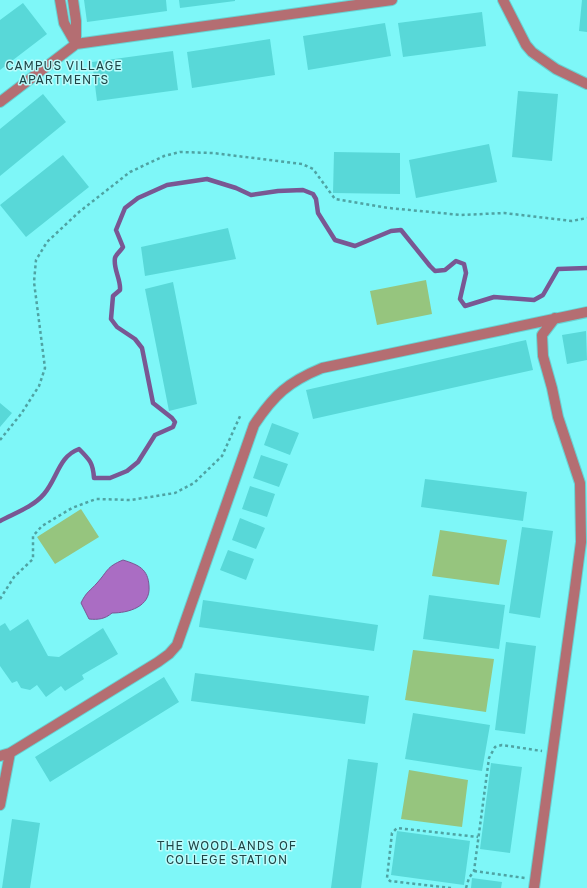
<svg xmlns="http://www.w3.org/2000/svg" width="587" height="888" font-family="'Golos Text',sans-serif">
<rect width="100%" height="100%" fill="#7ef7f8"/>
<path fill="#96c57e" d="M426,280L432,314L377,325L370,291Z
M81,509L99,537L55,564L37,537Z
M440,530L507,540L499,585L432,576Z
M413,650L494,659L486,712L405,700Z
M409,770L468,780L462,827L401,819Z"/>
<path fill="#aa6dc3" stroke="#795793" d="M123,560C139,565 148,569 149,586C151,607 128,613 112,613C105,619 98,620 89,619L81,603C86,592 90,591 97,583C108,571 106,567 123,560Z"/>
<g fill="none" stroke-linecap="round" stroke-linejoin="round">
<path stroke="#795793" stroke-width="4.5" d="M0,521C15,513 33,507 44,494C57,479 59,456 79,449C90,460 93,463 94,478H110L127,471L138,462L155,435L173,427L175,422L172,418L153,403L142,348L135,339L117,327L111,319L113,296L120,290C121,279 113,269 115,258C116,254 121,251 123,247L116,230L125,208L138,198L167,185L207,179L236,188L251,195L278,191L303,190L313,194L316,199L318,213L335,240L355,246L391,231L401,230L430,266L435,271L445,270L456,261L464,264L466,273L460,299L465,306L494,297L534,300L543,295L558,269L587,268"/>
</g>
<path fill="#58d8d8" d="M84,0H166L167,11L87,22Z
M179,0H235V1L180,8Z
M582,0H587V32L579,31Z
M23,3L47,34L0,70V20Z
M482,12L486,46L403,57L398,23Z
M385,23L391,56L308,70L303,36Z
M270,39L275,75L192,88L187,52Z
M173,51L178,90L97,101L92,62Z
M518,91L558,94L552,161L512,157Z
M43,94L66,122L0,176V129Z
M489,144L497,182L416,198L409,160Z
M334,152L400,153V194L333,193Z
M63,155L89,187L26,237L0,205Z
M228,228L236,259L145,276L141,247Z
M173,282L197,404L169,411L145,289Z
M586,331L587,360L567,364L562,335Z
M526,340L533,370L313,419L306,390Z
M0,403L12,413L0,427Z
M272,423L299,433L290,455L264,445Z
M261,455L288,464L279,487L253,478Z
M425,479L527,492L523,521L421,507Z
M250,486L275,494L267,517L242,509Z
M240,518L265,528L256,549L232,540Z
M522,527L553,531L540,618L509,613Z
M228,550L254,559L246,580L220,570Z
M429,595L505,605L499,649L423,639Z
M203,600L378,625L374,651L199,627Z
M28,619L48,656L59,657L103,628L118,654L82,675L84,679L65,691L61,686L46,697L37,685L30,690L21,688L17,681L12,683L0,666V626L5,623L10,631Z
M506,642L536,646L525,734L495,730Z
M195,673L369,696L365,724L191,701Z
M164,677L179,702L50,782L35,757Z
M413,713L490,725L482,771L405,759Z
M348,759L378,763L361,888H331Z
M491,763L522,767L510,853L480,849Z
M12,819L40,823L30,888H2Z
M397,831L470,841L464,885L391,875Z
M472,878L502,882L501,888H471Z"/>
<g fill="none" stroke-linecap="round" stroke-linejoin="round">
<g stroke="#69d1d2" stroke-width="12">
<path id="minor" d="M60,0L64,23L76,44
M73,0L76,21V42
M503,0L526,45L532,52L556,69L587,84
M0,102L76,44L392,0
M0,756L10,753L158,662L169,654L177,645L254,425C274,395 288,382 322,368L587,312
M0,805L10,753
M534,888L575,588L581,542L580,483L558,417L552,388L543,356L542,335L555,318"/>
</g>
<path stroke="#4fa3a3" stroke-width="2.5" stroke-dasharray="3 3" stroke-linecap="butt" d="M0,440L21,414L39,386L45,368L34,282L36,260L47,242L79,212L130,172L164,156L180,152L213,153L302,164L313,169L335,199L389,208L461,215L504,213L572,221L587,218
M0,599L14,577L33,559V536L42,526L72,508L96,499L131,500L175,493L194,483L222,456L241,414
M474,871L525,878
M451,888L390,881L387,878L392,833L397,828L478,837
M466,888L469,878L474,871L489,758L495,747L502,745L542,751"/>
<use href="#minor" stroke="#b46e72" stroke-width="10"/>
</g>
<g text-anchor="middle" stroke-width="3" stroke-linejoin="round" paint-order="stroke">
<g font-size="12" letter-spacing="1" fill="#1f4546" stroke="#bafcfc">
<text x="64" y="70">CAMPUS VILLAGE<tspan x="64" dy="14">APARTMENTS</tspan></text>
<text x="227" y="850">THE WOODLANDS OF<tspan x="227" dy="14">COLLEGE STATION</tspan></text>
</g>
</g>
</svg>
